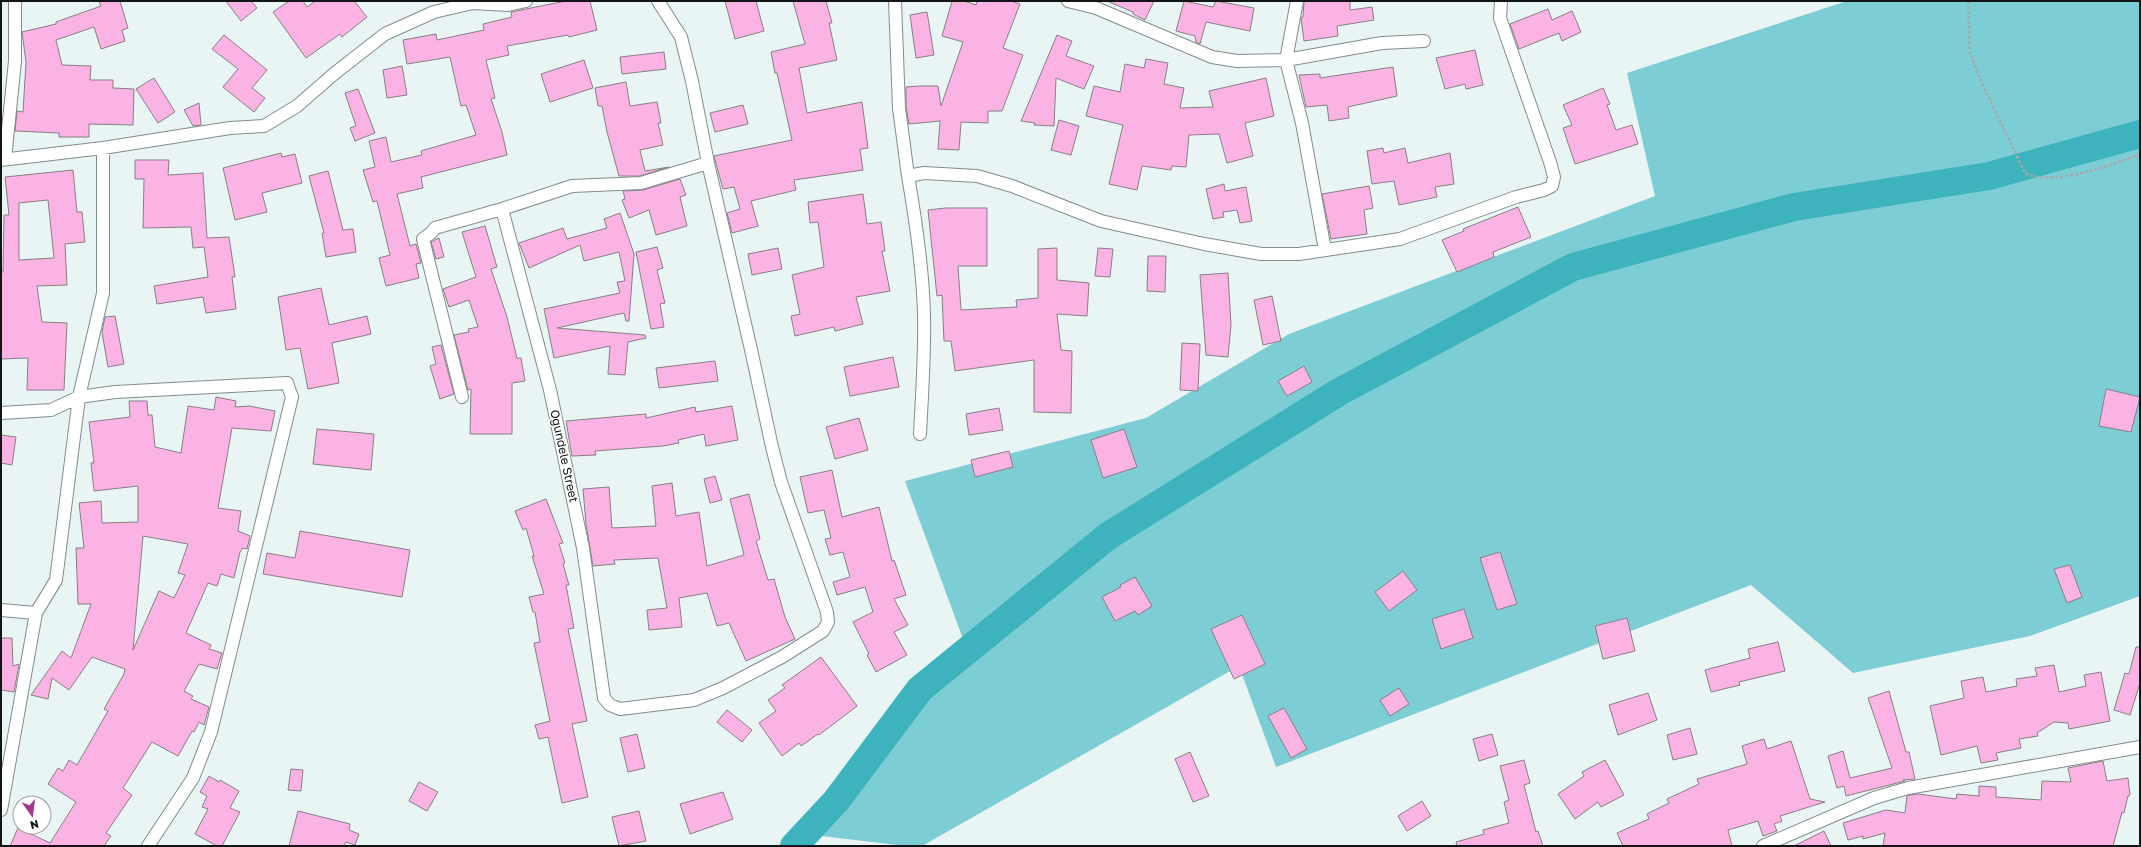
<svg xmlns="http://www.w3.org/2000/svg" width="2141" height="847" font-family="'Golos Text',sans-serif">
<rect width="100%" height="100%" fill="#e9f4f5"/>
<path fill="#7dcdd5" d="M1847,1H2140V596L2030,636L1853,673L1751,585L1276,767L1239,666L922,846H906L796,833L967,650L905,481L1146,418L1289,334L1655,196L1627,73Z"/>
<g fill="none" stroke-linecap="round" stroke-linejoin="round">
<path stroke="#3db3bd" stroke-width="28" d="M794,846L836,801L920,689L1108,536L1339,392L1573,267L1794,207L1989,176L2140,134"/>
</g>
<path fill="#fbb3e3" stroke="#877f84" fill-rule="evenodd" d="M99,1H120L128,28L122,30L125,41L101,49L94,27L56,40L62,65L91,66L90,80H113V88L134,89L133,125L89,124V137H59V133L15,131L17,111L23,112L26,62L22,32L56,24V22L101,6Z
M226,1H251L257,8L241,21Z
M289,1H303L307,7L315,1H354L367,17L342,37L340,34L306,58L273,12Z
M566,1H590L597,30L569,37L568,35L507,46L509,55L486,60L495,98L491,99L502,132L507,155L421,177L423,188L397,194L410,246L416,244L421,263L416,264L419,278L386,286L379,258L390,255L377,201L373,202L363,170L375,167L369,141L386,137L391,162L422,155L421,151L476,135L466,105L461,106L450,57L407,64L403,40L436,34L437,40L484,30L483,24L512,17L511,12Z
M725,1H756L764,31L735,39Z
M793,1H826L832,23H829L837,60L799,68L807,113L862,102L868,148L860,149L863,170L794,180L796,190L751,201L758,226L732,233L727,213L740,209L734,187L723,189L714,156L792,140L777,73H775L771,52L805,44Z
M952,1H964L976,5L977,1H1011L1020,4L1003,48L1023,55L1002,111H988V123L961,122L959,150L938,149L940,121L909,124L906,107V87L920,86H938L941,106L963,42L942,36Z
M1107,1H1154L1145,20L1133,14V12Z
M1184,1L1213,7L1216,1L1254,8L1250,31L1206,22L1200,44L1196,42L1195,36L1176,31Z
M1304,1H1350V10L1372,7L1374,20L1337,26L1338,36L1304,41L1301,18L1303,17Z
M1548,9L1552,20L1572,11L1581,32L1562,41L1559,33L1519,49L1510,24Z
M927,12L934,55L916,58L910,15Z
M224,35L267,70L252,88L265,98L254,112L223,87L238,69L212,49Z
M1057,35L1072,41L1066,56L1094,66L1084,89L1056,78L1054,126L1034,125L1035,123L1021,121Z
M1475,50L1483,85L1466,89L1465,84L1445,89L1436,58Z
M664,52L666,69L622,74L620,57Z
M1146,59L1168,63L1164,84L1184,88L1180,108L1213,107L1209,91L1266,78L1274,116L1245,123L1253,156L1227,163L1219,134L1189,135L1186,167L1172,166L1171,170L1142,166L1137,190L1109,184L1123,125L1086,116L1094,86L1120,92L1125,64L1144,68Z
M584,60L593,88L550,102L541,74Z
M402,66L407,95L387,98L383,70Z
M1393,67L1397,96L1348,107L1349,118L1329,121L1327,105L1306,107L1299,75L1320,74V78Z
M154,78L175,112L158,123L136,89Z
M626,82L630,106L657,102L661,123H658L663,145L640,150L645,171L669,167L640,176H619L607,132L602,106H598L595,88Z
M1603,88L1610,104L1607,105L1616,130L1632,125L1638,144L1575,164L1563,128L1572,125L1563,105Z
M358,89L375,133L355,141L350,128L356,126L345,93Z
M199,103L201,125L193,126L184,110Z
M743,105L748,124L715,132L710,113Z
M1059,120L1079,126L1071,155L1051,150Z
M1383,148L1384,153L1405,148L1408,163L1450,153L1454,184L1435,187L1437,197L1399,205L1394,181L1372,184L1367,151Z
M281,153L282,157L295,154L302,183L262,193L267,212L235,220L223,168Z
M135,160H169L168,175L203,173L207,238L229,237L235,277H232L236,309L206,313L203,297L157,304L154,286L208,277L204,247L193,248L191,227L143,228L144,179H135Z
M73,170L77,212H82L85,242L65,244L67,285L37,286L42,322L67,323L64,390H27L28,358L1,359V272H3L4,215H9L5,177ZM48,200L54,258L19,260V203Z
M328,171L343,230L353,229L356,252L326,257L322,233H324L309,176Z
M680,179L686,195L680,197L687,226L656,235L649,210L629,218L622,200L625,199L623,191L643,190Z
M1224,184L1225,191L1246,187L1252,221L1240,223L1237,210L1223,212L1224,217L1213,219L1206,189Z
M1369,186L1373,208L1364,210L1367,234L1331,239L1322,194Z
M863,194L867,224L881,222L885,251H882L890,291L856,297L863,324L835,331L834,327L795,336L791,316L800,314L792,275L824,267L818,222L810,223L808,202Z
M1518,207L1531,237L1493,252L1494,257L1457,272L1442,240L1464,231L1463,229Z
M946,208H987V266H958L961,310L1017,307L1016,300L1038,298V249L1057,248V280L1089,283L1087,316L1057,314L1061,350L1072,351L1071,413L1034,412V360L955,371L951,341H944L942,295L937,296L928,210Z
M620,213L634,254L629,321H626L624,313L557,328L645,335L646,338L628,342L625,375L608,374L610,346L554,358L544,309L620,293L617,282L625,281L619,252L584,261L580,245L529,268L519,243L563,228L567,239L607,228L604,219Z
M485,226L497,267L491,269L507,317L517,358H521L525,381L512,383V434H470L471,389L468,390L454,335L469,332L468,329L478,327L469,300L449,307L443,289L476,277L462,232Z
M439,238L444,257L436,259L431,242Z
M657,247L663,268L657,270L665,303L660,304L664,327L651,329L636,252Z
M778,248L782,269L752,275L748,254Z
M1098,248L1113,249L1110,277L1095,276Z
M1148,256H1166L1165,292L1147,291Z
M1228,273L1231,325L1228,357L1206,355L1200,275Z
M321,288L329,325L367,316L371,334L332,343L339,383L308,389L300,348L286,350L278,297Z
M1272,296L1281,341L1263,345L1254,300Z
M115,316L124,364L108,367L102,332L105,317Z
M1182,343L1200,344L1198,391L1180,390Z
M441,345L454,394L440,399L430,366L436,364L432,347Z
M893,357L899,387L850,396L844,367Z
M715,361L718,381L659,388L656,368Z
M1304,366L1312,382L1287,396L1278,381Z
M2106,389L2140,397L2131,432L2099,426Z
M216,397L236,401L235,407L249,406L275,411L271,431L232,428L218,508L241,511L238,531L250,536L247,549L243,548L240,552L234,578L221,574L217,586L208,583L186,633L211,645L209,649L222,653L217,669L199,664L184,691L193,696L191,699L209,707L204,725L199,722L194,732L192,731L178,756L152,742L123,788L132,795L106,833L111,836L104,846H10L18,828L50,843L76,802L48,784L58,768L63,771L69,760L77,765L108,711L104,709L124,674L125,669L92,657L69,690L52,678L48,699L31,695L62,651L71,658L91,604H78L76,548H84L79,503L101,501L102,523L138,522V486L94,491L91,463H94L89,422L130,417L129,401H147L148,415H152L155,447L181,453L188,406L214,410ZM143,536L188,544L178,573L185,575L174,598L159,591L133,650Z
M732,406L738,440L706,446L704,434L678,440L679,443L663,446L595,451L596,455L572,456L566,421L646,414V418L695,407L696,412Z
M999,408L1003,430L969,435L966,414Z
M859,418L868,450L835,459L826,427Z
M317,429L374,434L371,470L313,464Z
M1124,429L1137,467L1103,478L1091,440Z
M1,435L16,437L12,465L1,463Z
M1009,451L1013,467L975,477L971,460Z
M832,470L842,517L879,507L892,561L894,560L906,595L894,599L908,625L894,632L907,655L876,672L867,655L869,654L853,622L873,612L865,587L837,595L833,582L850,577L843,552L830,555L825,539L831,538L824,510L808,513L800,477Z
M715,476L722,500L710,503L704,479Z
M672,483L676,516L699,512L707,566L744,555L730,499L749,494L760,539L756,541L768,580L774,579L785,617L795,639L746,661L729,623L717,626L707,593L679,598L682,627L649,630L647,610L667,608L658,558L614,560L615,564L593,566L586,524L583,489L609,487L612,528L656,526L652,486Z
M546,499L563,543L559,544L565,563L563,564L569,585H566L574,628L568,629L587,721L572,724L588,797L562,803L548,737L539,739L535,725L550,721L534,643L540,642L535,612H533L529,597L544,594L532,556H534L526,528L523,530L515,511Z
M300,531L410,550L402,597L263,574L267,553L295,558Z
M1500,552L1517,604L1497,610L1480,558Z
M2070,565L2082,597L2067,603L2054,569Z
M1403,571L1417,590L1389,611L1375,592Z
M1135,577L1152,606L1138,615L1135,611L1115,621L1102,597L1121,587L1120,585Z
M1464,609L1473,638L1441,649L1432,619Z
M1242,615L1265,664L1234,679L1211,629Z
M1627,618L1635,651L1603,659L1595,626Z
M1,638H12L13,666L19,664L14,692L1,690Z
M1778,642L1785,671L1739,682L1740,685L1711,692L1705,670L1750,658L1748,649Z
M2136,647H2140V683L2130,715L2114,710L2125,673L2129,674Z
M821,657L857,706L819,735L818,734L801,746L799,743L782,756L759,723L776,711L768,700L785,688L782,685Z
M2054,665L2059,692L2086,686L2084,675L2101,672L2110,721L2069,729L2068,723L2054,722L2037,733L2038,736L2019,739L2021,748L1996,753L1998,760L1981,763L1977,746L1941,755L1930,706L1964,698L1961,681L1983,677L1986,692L2017,686L2016,679L2037,676L2035,668Z
M1399,688L1409,704L1390,716L1380,700Z
M1889,691L1906,752H1909L1915,779L1903,780L1905,781L1846,796L1844,786L1837,788L1828,756L1843,751L1850,778L1892,768L1868,698Z
M1648,693L1657,720L1618,735L1609,705Z
M1284,708L1307,749L1291,758L1268,716Z
M727,710L752,730L742,742L717,722Z
M1690,728L1697,754L1673,760L1667,735Z
M637,734L645,768L628,772L620,738Z
M1492,734L1498,755L1479,761L1473,739Z
M1764,739L1767,749L1791,741L1810,799L1825,802L1780,816L1782,821L1774,824L1777,831L1763,836L1758,821L1728,830L1732,846H1623L1617,833L1649,819L1647,814L1669,803L1667,799L1699,784L1697,779L1747,764L1742,746Z
M1190,752L1209,796L1193,802L1175,759Z
M1524,760L1530,783L1524,785L1536,832L1538,831L1543,846H1457L1456,842L1484,834L1483,830L1509,823L1504,802L1509,800L1500,766Z
M1605,760L1624,795L1601,807L1598,802L1575,819L1558,794L1584,776L1582,772Z
M2103,761L2107,781L2128,778L2130,795L2128,796L2124,813L2122,812L2113,846H1883L1885,833L1863,839V836L1848,840L1843,823L1886,810L1905,813L1907,796L1910,795L1918,794L1956,799L1957,794L1979,796V786L1996,787V797L2041,800L2042,781L2071,782L2068,768Z
M291,769L303,770L301,791L288,790Z
M209,776L219,782L220,780L239,791L230,808L240,812L222,846H217L195,834L208,809L202,807L207,796L200,792Z
M419,782L438,792L427,811L409,801Z
M723,792L733,819L690,834L680,804Z
M1422,801L1431,816L1407,831L1398,816Z
M298,811L350,824L349,830L359,834L355,845L346,842L344,846H289Z
M639,811L646,841L619,846L612,817Z
M1824,831L1831,846H1794Z"/>
<g fill="none" stroke-linecap="round" stroke-linejoin="round">
<g stroke="#828c8d" stroke-width="14">
<path id="minor" d="M895,1L899,108L908,176L924,173L977,176L1012,186L1101,221L1204,244L1261,254H1299L1400,239L1516,197L1544,190L1552,186L1554,177L1550,162L1500,18L1501,1
M1068,1L1096,8L1212,57L1237,61L1286,60L1382,43L1424,41
M1297,1L1286,60L1302,123L1325,250
M5,159L15,61V1
M1,160L103,148L230,128L264,126L297,106L335,73L385,34L434,12L473,3L508,5L526,1
M908,176C916,222 923,268 924,315C925,354 922,394 920,434
M502,209L550,390L583,548L604,698L610,705L620,709L694,700L723,688L782,657L823,631L828,622L827,612L781,482L772,447L752,354L708,163L692,81L681,37L658,1
M462,397L423,239L431,233L435,228L502,209L572,186L641,183L708,163
M1,413L51,410L79,397L115,392L287,383L292,397L211,732L193,778L148,846
M1,610L36,613
M1,810L36,613L56,580L79,397L103,293V148
M1763,846L1874,798L1908,788L2140,747"/>
</g>
<path stroke="#a2aaab" stroke-width="2.5" stroke-dasharray="3 2" stroke-linecap="butt" d="M1968,1L1970,52L1980,79L2025,173C2051,187 2113,165 2140,154"/>
<use href="#minor" stroke="#fff" stroke-width="12"/>
</g>
<g text-anchor="middle" stroke-width="3.5" stroke-linejoin="round" paint-order="stroke">
<g font-size="12" fill="#111515" stroke="#fff">
<text transform="translate(564 456) rotate(78)" y="4">Ogundele Street</text>
</g>
</g>
<rect width="2141" height="847" fill="none" stroke="#111515" stroke-width="4"/>
<g transform="translate(32 815) rotate(166)"><circle r="19" fill="#ffffff" stroke="#a0a1a1"/>
<path d="M0-3L7 15L0 10L-7 15Z" fill="#aa358d"/>
<text y="-6" font-size="11" font-weight="bold" text-anchor="middle" fill="#111515">N</text>
</g>
</svg>
